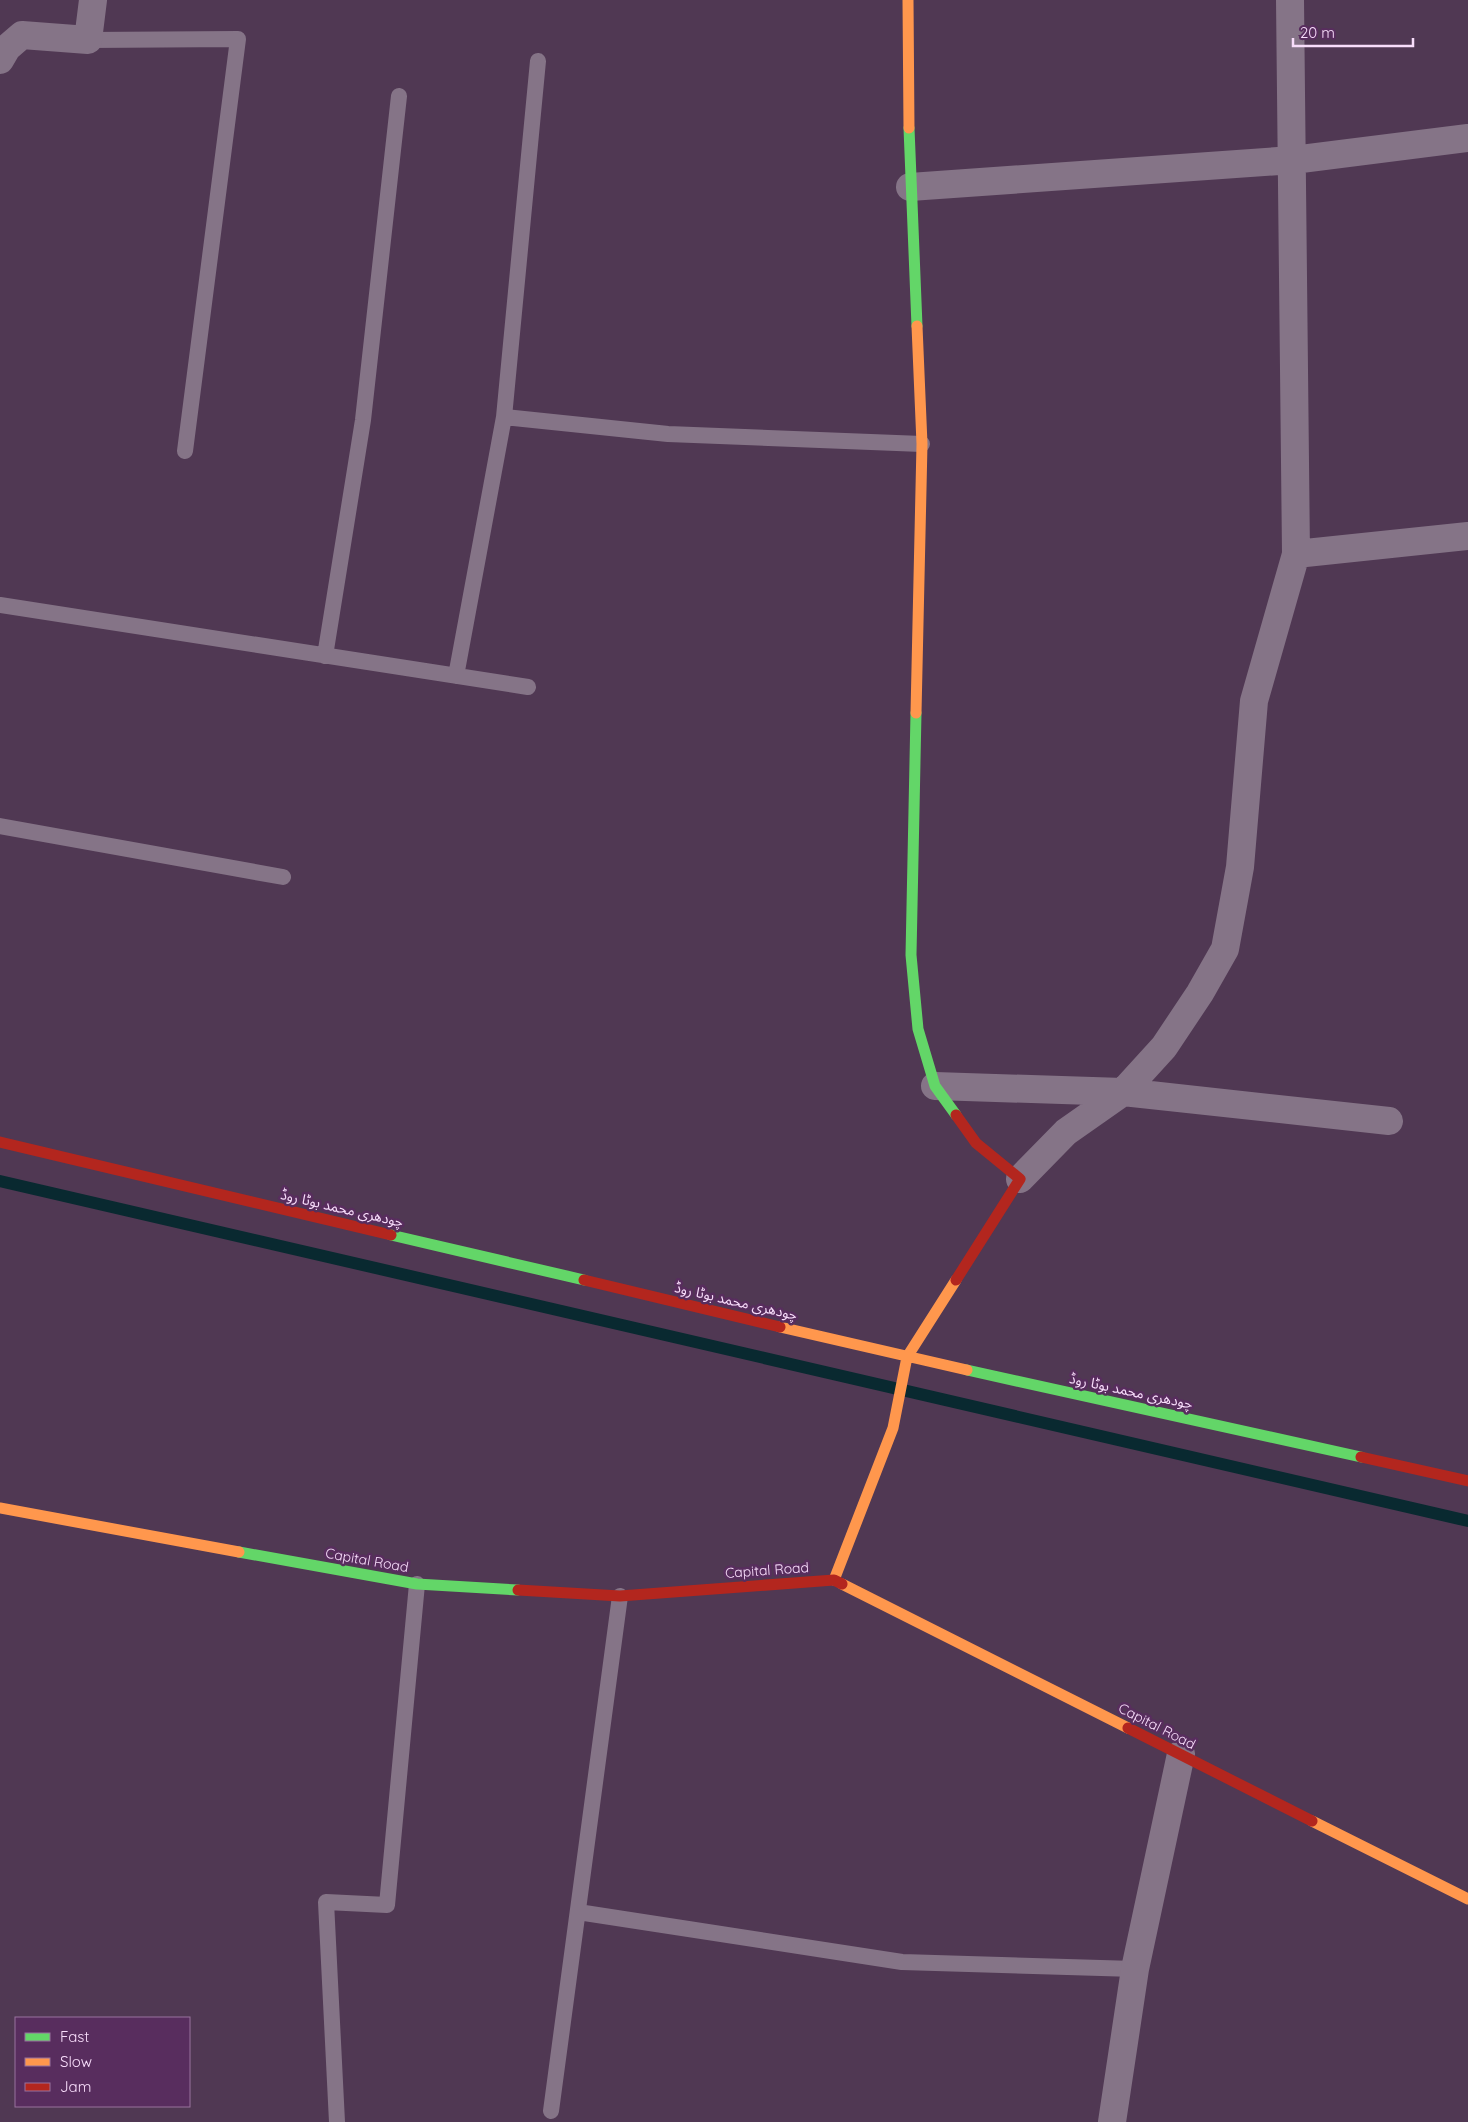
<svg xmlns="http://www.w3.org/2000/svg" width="1468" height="2122" font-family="Quicksand,'Noto Sans Arabic',sans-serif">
<rect width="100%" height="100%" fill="#503853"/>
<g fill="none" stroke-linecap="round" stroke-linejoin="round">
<path stroke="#092930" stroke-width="12" d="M0,1181L1468,1521"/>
<path stroke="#857487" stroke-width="16" d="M88,40L238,39L185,451
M504,417L668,434L922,444
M0,605L528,687
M325,656L363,420L399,96
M456,676L504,417L538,61
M0,826L283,877
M578,1912L902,1962L1135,1969
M551,2111L620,1596
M337,2122L326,1902L387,1905L417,1584"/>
<path stroke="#857487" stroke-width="28" d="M0,60L7,48L22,35L88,40L93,0
M910,187L1293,160L1468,138
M1296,554L1468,536
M935,1086L1123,1092L1389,1121
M1020,1179L1066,1132L1123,1092L1164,1047L1200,993L1225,949L1240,867L1254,701L1296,554L1290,0
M1112,2122L1135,1969L1181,1754"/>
<path stroke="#63d668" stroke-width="11" d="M909,128L917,326
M916,713L911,955L918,1029L935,1086L956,1115
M391,1235L584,1280
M967,1370L1361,1457
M239,1552L417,1584L518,1590"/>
<path stroke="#ff974d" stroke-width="11" d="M908,0L909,128
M916,713L922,444L917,326
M780,1327L967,1370
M0,1508L239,1552
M834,1580L893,1428L907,1357L956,1280
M842,1584L1128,1728
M1312,1821L1468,1899"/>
<path stroke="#b3261e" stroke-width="11" d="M0,1142L391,1235
M584,1280L780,1327
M956,1280L1020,1179L976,1143L956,1115
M1361,1457L1468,1481
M518,1590L620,1596L834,1580L842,1584
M1128,1728L1312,1821"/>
</g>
<g text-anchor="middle" stroke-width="5" stroke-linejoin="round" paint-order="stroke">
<g font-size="14" fill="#f8ddfb" stroke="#582d5e">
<text transform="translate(342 1208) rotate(13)" y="5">چودھری محمد بوٹا روڈ</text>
<text transform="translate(736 1301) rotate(13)" y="5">چودھری محمد بوٹا روڈ</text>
<text transform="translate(1131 1391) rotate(12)" y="5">چودھری محمد بوٹا روڈ</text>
<text transform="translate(367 1560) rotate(10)" y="5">Capital Road</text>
<text transform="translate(767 1570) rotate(-4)" y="5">Capital Road</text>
<text transform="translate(1157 1726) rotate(27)" y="5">Capital Road</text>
</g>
</g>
<rect x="15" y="2017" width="175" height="90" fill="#582d5e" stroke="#98739d"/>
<rect x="25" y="2033" width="25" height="8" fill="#63d668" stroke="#98739d"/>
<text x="60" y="2042" font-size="15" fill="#f8ddfb">Fast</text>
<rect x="25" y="2058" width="25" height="8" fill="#ff974d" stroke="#98739d"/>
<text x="60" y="2067" font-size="15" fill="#f8ddfb">Slow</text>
<rect x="25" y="2083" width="25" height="8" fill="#b3261e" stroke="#98739d"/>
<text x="60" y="2092" font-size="15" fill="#f8ddfb">Jam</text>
<path d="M1293 38v8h120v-8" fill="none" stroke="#f8ddfb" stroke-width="2.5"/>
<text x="1300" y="38" font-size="15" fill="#f8ddfb" stroke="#582d5e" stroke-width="4" paint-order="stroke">20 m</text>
</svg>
